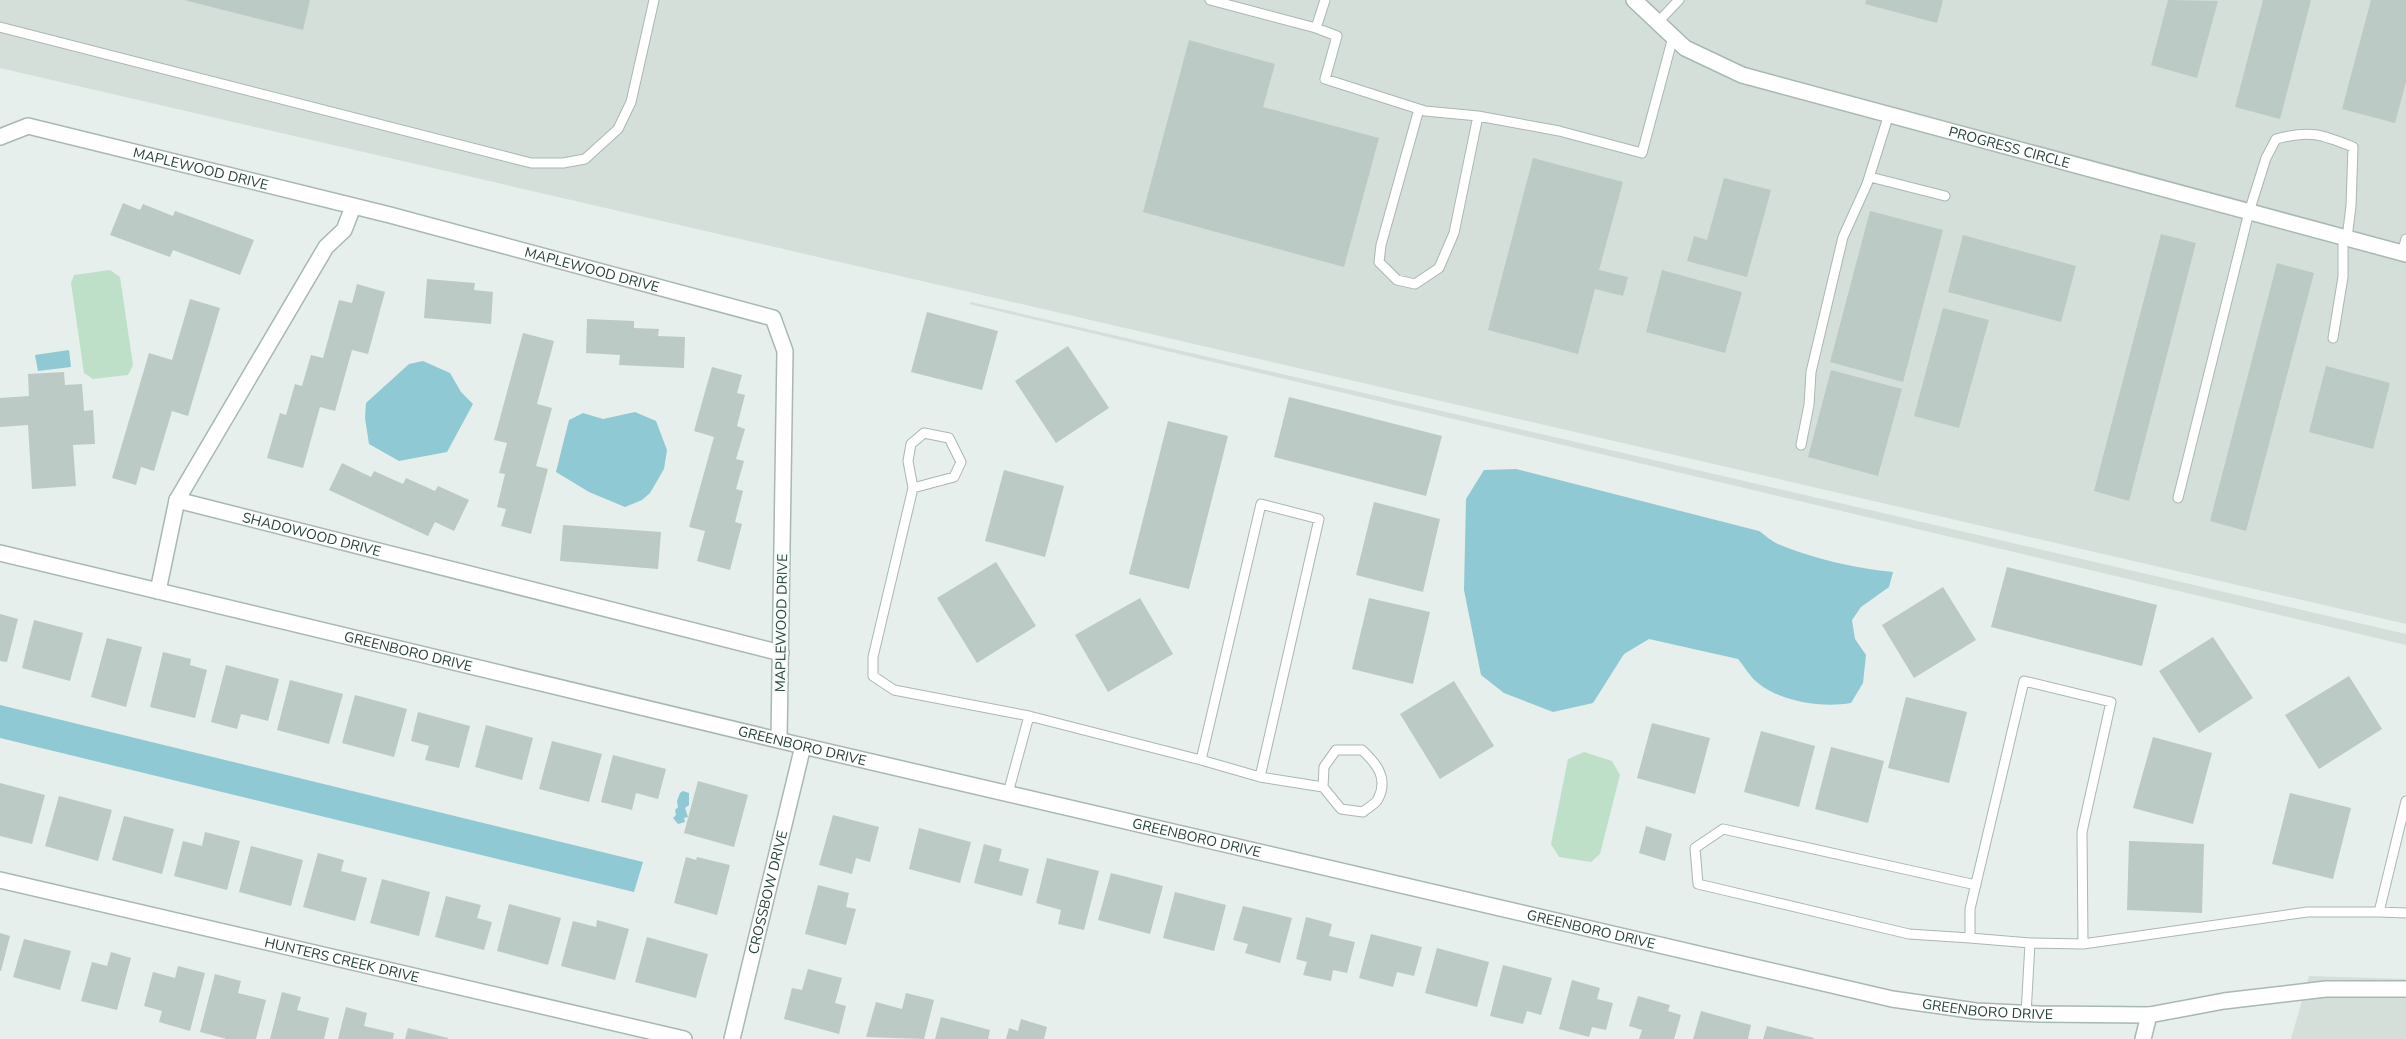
<svg xmlns="http://www.w3.org/2000/svg" width="2406" height="1039" font-family="'Nunito Sans',sans-serif">
<rect width="100%" height="100%" fill="#e6efeb"/>
<path fill="#d4dfda" d="M0,0H2406V624L0,68Z
M971,302L2406,634V645L969,304Z
M2309,976L2406,979V1039H2291Z"/>
<path fill="#bfe0c8" d="M110,270L120,277L133,365L128,375L93,379L84,373L71,283L74,275Z
M1584,752L1612,761L1620,775L1600,854L1591,862L1559,857L1551,844L1568,759Z"/>
<path fill="#8ec9d4" d="M69,350L71,367L38,371L35,355Z
M423,361L450,373L461,392L473,404L447,452L399,461L369,444L365,418L366,403L409,364Z
M635,412L656,421L667,450L664,469L650,493L642,500L625,507L589,492L556,472L569,420L583,413L603,419Z
M1516,469L1759,531C1765,535 1771,541 1778,544C1810,558 1859,569 1893,572L1889,587L1861,607L1852,620L1855,639L1866,655L1863,683L1851,703C1822,708 1781,702 1758,683C1750,677 1744,666 1738,659L1649,639L1624,654L1593,703L1553,712L1504,693L1481,675L1464,590L1466,499L1484,470Z
M0,705L643,862L634,892L0,738Z
M683,791L689,793V805L685,808L688,817L684,818L685,822L678,824L673,818L676,815L675,810L678,807L677,801L680,793Z"/>
<path fill="#bbcac4" d="M184,0H310L303,30Z
M1866,0H1943L1937,23L1865,4Z
M2168,0L2218,1L2197,78L2151,65Z
M2263,0H2311L2280,119L2235,107Z
M2371,0H2406V82L2395,123L2342,109Z
M1189,40L1275,64L1263,107L1379,138L1344,267L1143,212Z
M1533,158L1623,182L1599,270L1628,277L1623,296L1595,289L1578,354L1488,330Z
M1724,178L1771,190L1747,277L1687,261L1694,236L1707,240Z
M123,203L140,210L143,204L173,216L175,211L254,240L240,275L173,250L170,257L110,235Z
M1870,211L1943,230L1903,382L1830,362Z
M2161,234L2196,243L2129,501L2094,491Z
M1963,235L2076,266L2061,322L1948,292Z
M2277,263L2314,273L2246,531L2210,521Z
M1662,270L1742,292L1725,353L1646,332Z
M427,279L475,283L474,290L493,292L491,324L424,318Z
M357,284L385,292L368,354L352,350L335,411L320,407L303,468L267,458L280,413L286,415L295,384L302,386L311,355L323,358L339,300L352,303Z
M190,299L220,308L188,416L172,411L154,471L141,467L136,485L112,478L149,353L172,360Z
M1943,308L1989,320L1959,428L1914,416Z
M927,312L998,331L982,390L911,372Z
M587,319L634,321V328L659,329L658,336L685,337L684,368L619,365L620,355L586,353Z
M523,333L554,341L537,404L552,408L536,466L548,469L531,534L501,526L506,509L497,507L505,474L499,473L507,443L494,440Z
M1068,346L1109,408L1056,443L1015,381Z
M2326,366L2390,383L2373,449L2309,432Z
M712,367L742,375L737,393L745,395L737,426L745,429L736,459L744,461L736,489L743,491L735,522L742,524L730,570L697,561L705,531L689,527L714,437L694,431Z
M1831,370L1902,389L1878,476L1808,457Z
M64,372L65,385L82,384L84,411L93,410L95,444L73,445L76,486L32,489L28,425L0,427V398L29,396L28,374Z
M1289,397L1442,436L1426,496L1274,457Z
M1168,421L1228,436L1189,589L1129,574Z
M342,463L371,477L374,471L403,484L406,478L435,491L438,486L469,500L454,531L435,522L428,536L329,490Z
M1004,470L1064,486L1045,557L985,541Z
M1374,502L1440,519L1423,592L1356,575Z
M563,525L661,532L658,569L560,561Z
M996,562L1036,626L977,663L937,598Z
M2007,567L2157,605L2142,666L1991,627Z
M1943,587L1976,640L1914,678L1882,625Z
M1140,598L1173,654L1108,692L1075,635Z
M1369,598L1430,612L1413,684L1352,669Z
M0,614L18,619L7,662L0,661Z
M34,620L83,633L70,681L22,668Z
M2213,637L2253,698L2199,733L2159,671Z
M107,638L142,647L126,707L91,697Z
M163,652L191,659L190,665L207,670L195,718L150,707Z
M226,665L279,679L268,721L241,714L237,729L211,722Z
M2349,676L2382,729L2319,769L2285,715Z
M290,680L343,694L329,744L277,730Z
M1454,681L1494,746L1440,779L1400,714Z
M355,695L407,709L394,757L342,743Z
M1906,697L1967,712L1949,783L1888,768Z
M418,712L470,726L459,768L425,760L429,746L411,741Z
M1652,723L1710,738L1695,794L1637,778Z
M486,725L533,738L522,780L475,767Z
M1761,731L1815,746L1799,807L1744,792Z
M2153,737L2212,753L2193,824L2133,808Z
M552,741L602,754L589,802L539,789Z
M1831,747L1884,761L1868,823L1815,809Z
M613,755L666,769L658,799L636,793L632,810L601,802Z
M698,781L748,795L734,847L684,833Z
M0,783L45,795L32,844L0,836Z
M2290,793L2351,808L2333,879L2272,864Z
M59,796L112,810L98,861L45,846Z
M833,815L879,827L870,862L856,858L852,874L819,865Z
M124,816L174,829L162,874L112,860Z
M1646,826L1672,834L1665,861L1639,853Z
M919,828L971,842L960,883L909,869Z
M205,832L240,841L227,890L174,876L183,841L202,846Z
M2129,841L2204,844L2202,913L2127,910Z
M984,844L1002,849L999,861L1029,869L1022,896L974,883Z
M251,846L303,860L291,906L239,892Z
M318,853L344,860L341,871L367,878L355,921L303,907Z
M686,857L696,860L697,857L730,865L717,915L674,903Z
M1047,858L1099,871L1084,930L1058,924L1061,910L1036,903Z
M1111,873L1163,886L1150,934L1098,920Z
M382,879L430,892L419,936L370,923Z
M818,885L849,893L846,907L856,909L846,945L805,934Z
M1175,892L1226,905L1214,951L1163,938Z
M446,896L481,905L477,918L492,922L484,950L435,937Z
M509,904L561,918L548,965L497,951Z
M1243,906L1292,918L1280,963L1245,953L1248,944L1233,940Z
M1306,917L1332,924L1329,936L1355,942L1347,973L1333,970L1331,981L1303,975L1307,962L1296,959Z
M597,920L629,929L615,980L561,966L573,921L596,927Z
M0,933L10,936L1,971H0Z
M1371,934L1422,947L1414,976L1397,972L1393,987L1359,978Z
M647,937L708,954L696,998L635,982Z
M24,939L71,951L60,990L13,977Z
M1437,948L1489,962L1477,1007L1425,993Z
M111,952L131,958L117,1010L81,1001L92,962L107,966Z
M1503,965L1552,978L1541,1015L1527,1011L1523,1024L1490,1016Z
M178,966L205,973L190,1031L159,1022L162,1011L144,1006L153,972L175,978Z
M808,969L842,978L835,1003L846,1006L839,1034L784,1019L792,988L802,990Z
M215,974L241,981L238,993L266,1000L256,1039H227L200,1032Z
M1572,980L1600,988L1597,999L1613,1003L1606,1030L1592,1027L1589,1037L1559,1029Z
M282,992L301,997L297,1010L329,1018L324,1039H270Z
M906,993L934,1000L924,1039L866,1037L876,1002L902,1009Z
M1638,996L1670,1005L1668,1011L1681,1015L1674,1039H1639L1642,1030L1629,1026Z
M346,1007L367,1013L364,1026L394,1033L393,1039H338Z
M1701,1011L1751,1025L1748,1039H1693Z
M941,1017L990,1030L988,1039H935Z
M1021,1019L1047,1027L1044,1039H1006L1009,1028L1018,1031Z
M1767,1026L1814,1038V1039H1763Z
M408,1028L448,1038V1039H405Z"/>
<g fill="none" stroke-linecap="round" stroke-linejoin="round">
<g stroke="#a8b8b2" stroke-width="11">
<path id="lane" d="M1210,0L1316,28L1325,0
M1658,22L1679,0
M0,27L531,163H563L585,159L618,129L631,102L654,0
M1316,28L1337,36L1325,79L1425,111L1478,116L1559,131L1642,153L1673,37
M1419,109L1381,245L1379,262L1397,280L1415,284L1439,268L1454,233L1478,116
M1870,177L1945,196
M2402,253L2406,239
M2333,338L2343,277V237
M1801,445L1809,405L1811,372L1843,237L1867,184L1889,114
M913,488L954,477L961,462L949,438L924,433L911,444L908,461L913,488L873,657V676L894,690L1029,716
M2178,498L2249,212L2266,158L2276,139C2310,130 2321,134 2353,147L2351,206L2347,238
M1201,760L1260,777
M1008,793L1029,716L1201,760L1261,504L1319,519L1260,777L1323,787L1341,809L1363,812C1367,808 1376,804 1378,799C1389,778 1376,763 1362,750H1336L1324,767L1323,787
M2406,801L2379,912L2406,913
M1970,938L1909,934L1698,884L1695,848L1723,829L1976,885
M2083,944L2307,912H2379
M2026,1014L2030,943L2083,944L2082,832L2111,702L2024,681L1970,909V938L2030,943"/>
</g>
<g stroke="#a8b8b2" stroke-width="18">
<g id="street">
<path id="s1" d="M1634,0L1685,48L1742,75L2406,254"/>
<path id="s2" d="M0,137L28,126L390,215L773,318L785,351L779,740"/>
<path id="s3" d="M353,207L344,230L326,247L177,500L781,653"/>
<path id="s4" d="M0,553L803,746L1892,999L1976,1011L2039,1014L2149,1015L2224,1001L2326,989H2406"/>
<path d="M158,591L177,500"/>
<path id="s5" d="M0,880L684,1039"/>
<path id="s6" d="M732,1039L803,746"/>
<path d="M2143,1039L2149,1015"/>
</g>
</g>
<use href="#lane" stroke="#fff" stroke-width="9"/>
<use href="#street" stroke="#fff" stroke-width="15"/>
</g>
<g text-anchor="middle" stroke-width="5" stroke-linejoin="round" paint-order="stroke">
<g font-size="14" fill="#24423a" stroke="#f7fbf9">
<text dy="5" stroke="none"><textPath href="#s1" startOffset="410">PROGRESS CIRCLE</textPath></text>
<text dy="5" stroke="none"><textPath href="#s2" startOffset="208">MAPLEWOOD DRIVE</textPath></text>
<text dy="5" stroke="none"><textPath href="#s2" startOffset="612">MAPLEWOOD DRIVE</textPath></text>
<text dy="5" stroke="none"><textPath href="#s3" startOffset="482">SHADOWOOD DRIVE</textPath></text>
<text transform="translate(781 623) rotate(-89)" y="5">MAPLEWOOD DRIVE</text>
<text dy="5" stroke="none"><textPath href="#s4" startOffset="420">GREENBORO DRIVE</textPath></text>
<text dy="5" stroke="none"><textPath href="#s4" startOffset="825">GREENBORO DRIVE</textPath></text>
<text dy="5" stroke="none"><textPath href="#s4" startOffset="1230">GREENBORO DRIVE</textPath></text>
<text dy="5" stroke="none"><textPath href="#s6" startOffset="151">CROSSBOW DRIVE</textPath></text>
<text dy="5" stroke="none"><textPath href="#s4" startOffset="1635">GREENBORO DRIVE</textPath></text>
<text dy="5" stroke="none"><textPath href="#s5" startOffset="351">HUNTERS CREEK DRIVE</textPath></text>
<text dy="5" stroke="none"><textPath href="#s4" startOffset="2040">GREENBORO DRIVE</textPath></text>
</g>
</g>
</svg>
